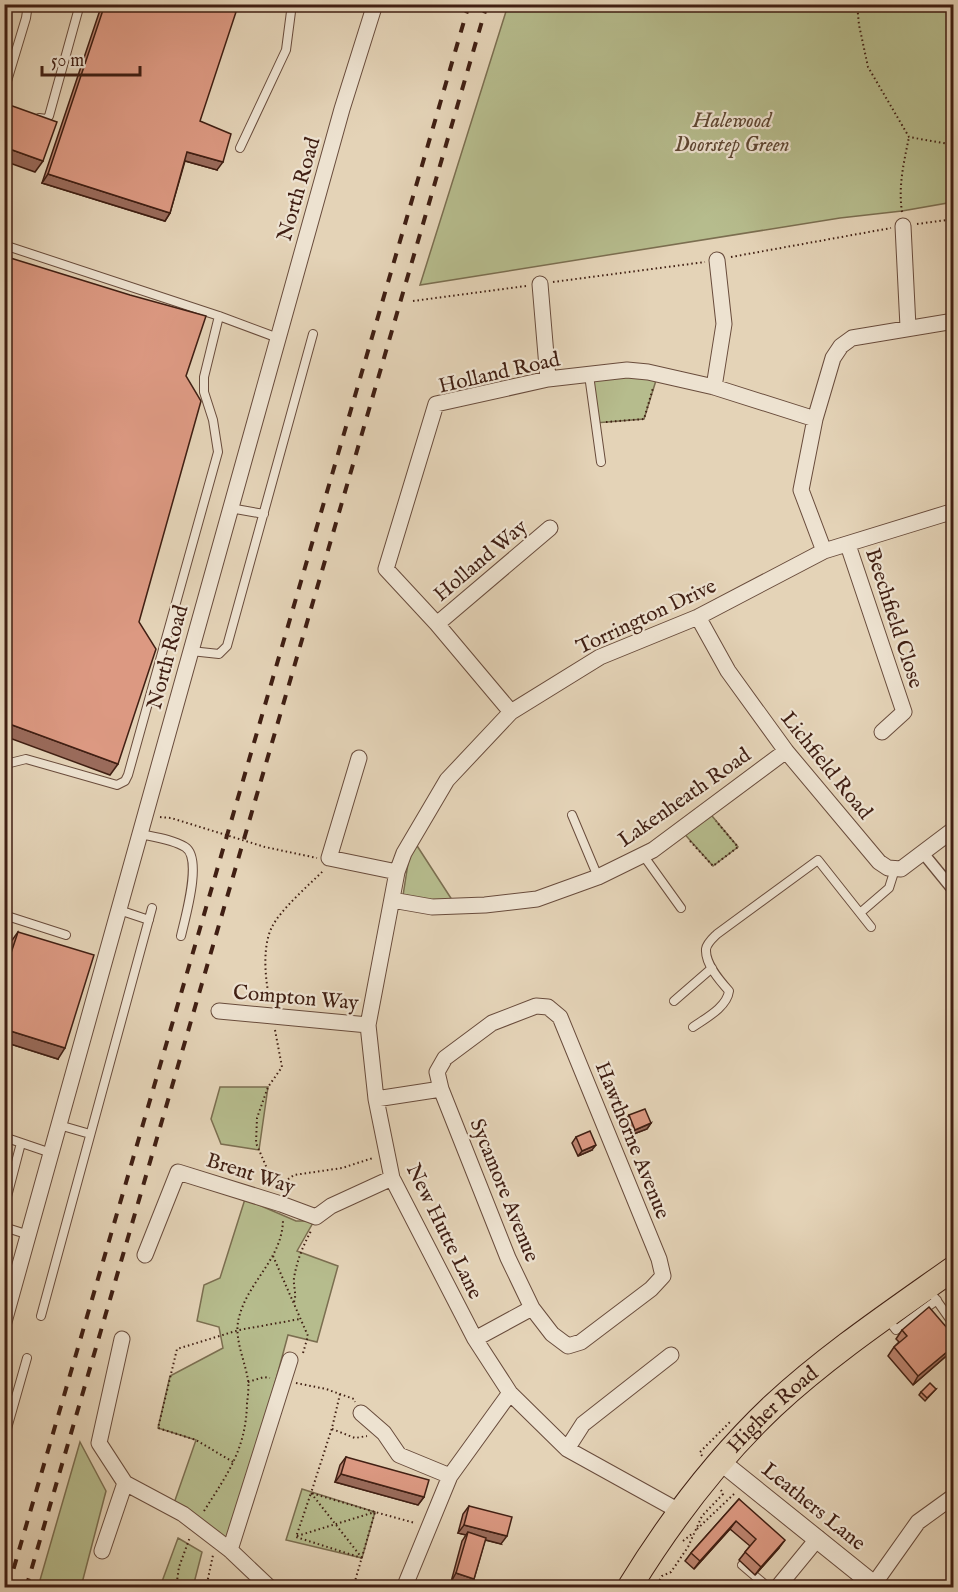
<svg xmlns="http://www.w3.org/2000/svg" width="958" height="1592" font-family="'IM FELL English',serif">
<rect width="100%" height="100%" fill="#e4d3b7"/>
<filter id="stains"><feTurbulence type="fractalNoise" baseFrequency=".00333" numOctaves="4"/><feColorMatrix values="0 0 0 0 .2 0 0 0 0 .09 0 0 0 0 .02 0 0 0 .5 -.17"/></filter>
<radialGradient id="worn" r=".72"><stop offset=".6" stop-color="#630" stop-opacity="0"/><stop offset="1" stop-color="#630" stop-opacity=".3"/></radialGradient>
<path fill="#b6bc8d" stroke="#7b6e50" stroke-width="1.5" d="M508,5H953V202L902,211L840,218L420,285Z
M658,374L644,419L595,423L589,375Z
M707,810L738,847L713,866L680,829Z
M412,838L456,906L402,902Z
M220,1087H268L259,1150L221,1144L211,1119Z
M245,1199L296,1221H314L297,1251L338,1266L317,1342L288,1335L230,1550L172,1509L196,1440L158,1428L170,1376L223,1348L219,1327L197,1321L204,1285L220,1278Z
M80,1442L106,1491L81,1587H38Z
M302,1489L375,1512L362,1558L286,1540Z
M178,1538L202,1552L193,1587H160Z"/>
<g fill="none" stroke-linecap="round" stroke-linejoin="round">
<g stroke="#694c3c" stroke-width="10">
<path id="service" d="M281,4L291,9
M4,91L26,18L28,4
M39,118L46,119L49,116L80,4
M240,148L286,50L292,4
M4,245L219,316L278,338
M589,375L601,462
M230,508L264,514
M191,651L219,654L227,646L313,334
M4,768L6,764L26,759L117,785L125,781L128,775L218,452L213,420L204,392V377L219,316
M572,815L598,877
M140,834C154,837 172,839 185,847C203,858 185,918 181,936
M643,855L681,908
M119,910L149,920
M860,913L889,888L895,869
M4,915L66,935
M674,1001L712,968
M693,1027C706,1018 727,1007 729,991C720,981 705,964 706,949C707,943 713,938 717,934L818,860L871,927
M59,1125L90,1134
M4,1137L51,1153
M4,1208L21,1143
M4,1227L29,1235
M935,1298L954,1325
M41,1316L152,908
M887,1318L896,1330L937,1300
M4,1439L27,1358
M742,1565L769,1588"/>
</g>
<g stroke="#694c3c" stroke-width="13">
<path id="pedestrian" d="M923,853L954,891"/>
</g>
<g stroke="#694c3c" stroke-width="17">
<path id="minor" d="M903,226L908,327
M540,284L548,379
M714,387L724,324L717,260
M848,545L904,712L882,732
M824,551L801,490L815,419L833,358L841,346L852,338L954,321
M698,617L728,671L786,751L879,862L888,868L901,869L954,829
M437,624L550,528
M511,712L437,624L386,569L436,404L548,379L627,370L648,372L714,387L815,419
M359,758L329,858L397,872
M392,900L432,907L485,905L537,899L598,877L653,850L786,751
M219,1011L368,1025
M441,1089L437,1072L445,1058L492,1023L536,1006L548,1007L560,1017L659,1259L663,1276L651,1289L581,1342L568,1346L552,1334L532,1308
M376,1099L441,1089L508,1258L532,1308L475,1339
M145,1255L178,1172L281,1204L316,1217L331,1206L392,1178
M4,1322L342,109L375,4
M122,1339L99,1443L125,1483L183,1514L230,1550L270,1588
M361,1413L384,1433L399,1455L450,1476
M567,1449L583,1424L671,1355
M679,1511L567,1449L510,1393L475,1339L392,1178L376,1099L368,1025L397,872L404,853L447,780L511,712L600,657L698,617L824,551L954,511
M230,1550L290,1360
M102,1551L125,1483
M874,1584L918,1522L954,1496
M404,1588L450,1476L510,1393
M777,1588L818,1538"/>
</g>
<g stroke="#694c3c" stroke-width="20">
<path id="tertiary" d="M720,1461L878,1588"/>
</g>
<g stroke="#401f13" stroke-width="26">
<g id="trunk">
<path id="s1" d="M629,1588C670,1521 716,1460 773,1406C828,1355 892,1312 954,1268"/>
</g>
</g>
<path stroke="#401f13" stroke-width="2" stroke-dasharray="1.5 3" stroke-linecap="butt" d="M857,4L859,25L868,67L909,137L954,145
M902,212C898,186 904,162 909,137
M917,224L954,219
M731,257L891,228
M553,282L705,262
M413,301L526,286
M606,422L644,419L653,388
M160,817L171,818L265,847L317,858
M690,841L713,866L738,847L716,821
M270,1001C265,980 262,946 272,927C280,910 309,885 323,871
M275,1030L282,1067L268,1087L257,1118L256,1143L275,1187
M277,1187L294,1175L342,1168L373,1158
M273,1256L308,1336L303,1353
M294,1302C297,1294 293,1286 294,1278C297,1260 303,1246 311,1231
M248,1382L264,1377L270,1378
M296,1383L326,1389L354,1399L355,1402
M340,1394L332,1428L311,1493L362,1558
M332,1429L355,1438L367,1436
M702,1456L700,1452L731,1421
M233,1462L196,1440L158,1428L177,1349L239,1330L300,1319
M204,1511C228,1473 246,1449 247,1403C248,1396 249,1387 248,1380C245,1361 235,1341 238,1322C245,1283 283,1260 283,1219
M697,1529L734,1494
M297,1536L375,1512
M683,1541L693,1533
M362,1558L296,1537L311,1493L375,1512
M176,1588L179,1567L190,1537
M206,1588L213,1555
M353,1588L375,1512L415,1523
M655,1588L662,1576L671,1572L688,1547L702,1516L723,1494L721,1490"/>
<use href="#service" stroke="#ede2d0" stroke-width="8"/>
<use href="#pedestrian" stroke="#ede2d0" stroke-width="10"/>
<use href="#minor" stroke="#ede2d0" stroke-width="15"/>
<use href="#tertiary" stroke="#ede2d0" stroke-width="18"/>
<use href="#trunk" stroke="#e4d3b7" stroke-width="24"/>
<path stroke="#401f13" stroke-width="4" stroke-dasharray="10 10" stroke-linecap="butt" d="M8,1588L469,4
M26,1588L487,4"/>
</g>
<path fill="#bd8470" stroke="#401f13" stroke-width="1.5" d="M102,4H216L200,121L217,170L185,161L170,213L165,221L42,183Z
M18,932L58,1059L4,1042V960L10,943Z
M629,1115L651,1123L647,1129L631,1135L625,1121Z
M576,1137L592,1150L578,1156L572,1143Z
M902,1330L954,1336V1348L953,1350L913,1385L888,1356L894,1347L899,1342L896,1339Z
M936,1389L925,1401L919,1395L921,1392Z
M346,1457L424,1497L418,1505L335,1482L340,1465Z
M739,1499L779,1548L755,1575L739,1560L750,1546L730,1529L694,1569L685,1561L691,1553Z
M469,1506L501,1544L485,1540L474,1579L469,1587L451,1582L462,1541L466,1535L458,1533L463,1514Z"/>
<path fill="#9a6b5b" stroke="#401f13" stroke-width="1.5" d="M4,147L43,161L35,172L4,161Z
M187,152L223,162L217,170L182,160Z
M48,174L170,213L165,221L42,183Z
M4,722L118,764L110,775L4,736Z
M4,1029L65,1048L58,1059L4,1042Z
M651,1123L647,1129L631,1135L635,1130Z
M596,1145L592,1150L578,1156L582,1151Z
M954,1346L953,1350L913,1385L918,1376Z
M341,1474L424,1497L418,1505L335,1482Z
M736,1521L730,1529L694,1569L700,1561Z
M464,1525L507,1536L501,1544L467,1535L468,1532L466,1535L458,1533Z
M785,1540L779,1548L755,1575L761,1567Z
M456,1573L474,1579L469,1587L451,1582Z"/>
<path fill="#dc9982" stroke="#401f13" stroke-width="1.5" d="M105,4H216L236,12L200,121L231,134L223,162L187,152L170,213L48,174Z
M4,103L57,122L43,161L4,147Z
M4,256L130,295L206,316L186,376L201,401L139,622L156,649L118,764L4,722Z
M18,932L94,955L65,1048L4,1029V974Z
M645,1109L651,1123L635,1130L629,1115Z
M590,1131L596,1145L582,1151L576,1137Z
M929,1307L954,1336V1346L918,1376L894,1347L907,1336L902,1330Z
M930,1383L936,1389L927,1398L921,1392Z
M346,1457L429,1480L424,1497L341,1474Z
M739,1499L785,1540L761,1567L745,1552L756,1539L736,1521L700,1561L691,1553Z
M469,1506L512,1517L507,1536L464,1525Z
M468,1532L486,1538L474,1579L456,1573Z"/>
<g text-anchor="middle" stroke-width="4.5" stroke-linejoin="round" paint-order="stroke">
<g font-size="21" font-style="italic" fill="#5e4632" stroke="#ede2d0">
<text x="732" y="127">Halewood<tspan x="732" dy="24">Doorstep Green</tspan></text>
</g>
<g font-size="21" fill="#401f13" stroke="#ede2d0">
<text transform="translate(298 189) rotate(-74)" y="7">North Road</text>
<text transform="translate(499 372) rotate(-13)" y="7">Holland Road</text>
<text transform="translate(480 560) rotate(-40)" y="7">Holland Way</text>
<text transform="translate(646 616) rotate(-25)" y="7">Torrington Drive</text>
<text transform="translate(895 618) rotate(72)" y="7">Beechfield Close</text>
<text transform="translate(167 657) rotate(-75)" y="7">North Road</text>
<text transform="translate(827 765) rotate(51)" y="7">Lichfield Road</text>
<text transform="translate(684 797) rotate(-35)" y="7">Lakenheath Road</text>
<text transform="translate(296 997) rotate(5)" y="7">Compton Way</text>
<text transform="translate(633 1140) rotate(68)" y="7">Hawthorne Avenue</text>
<text transform="translate(251 1173) rotate(18)" y="7">Brent Way</text>
<text transform="translate(505 1190) rotate(68)" y="7">Sycamore Avenue</text>
<text transform="translate(445 1231) rotate(64)" y="7">New Hutte Lane</text>
<text dy="7" stroke="none"><textPath href="#s1" startOffset="230">Higher Road</textPath></text>
<text transform="translate(814 1506) rotate(39)" y="7">Leathers Lane</text>
</g>
</g>
<rect width="958" height="1592" fill="none" stroke="#e4d3b7" stroke-width="24"/>
<rect x="6" y="6" width="946" height="1580" fill="none" stroke="#401f13" stroke-width="3"/>
<rect x="12" y="12" width="934" height="1568" fill="none" stroke="#401f13" stroke-width="1.5"/>
<path d="M42 66v9h98v-9" fill="none" stroke="#401f13" stroke-width="3"/>
<text x="51" y="66" font-size="18" fill="#401f13" stroke="#ede2d0" stroke-width="4.5" paint-order="stroke">50 m</text>
<rect width="100%" height="100%" filter="url(#stains)"/>
<rect width="100%" height="100%" fill="url(#worn)"/>
</svg>
